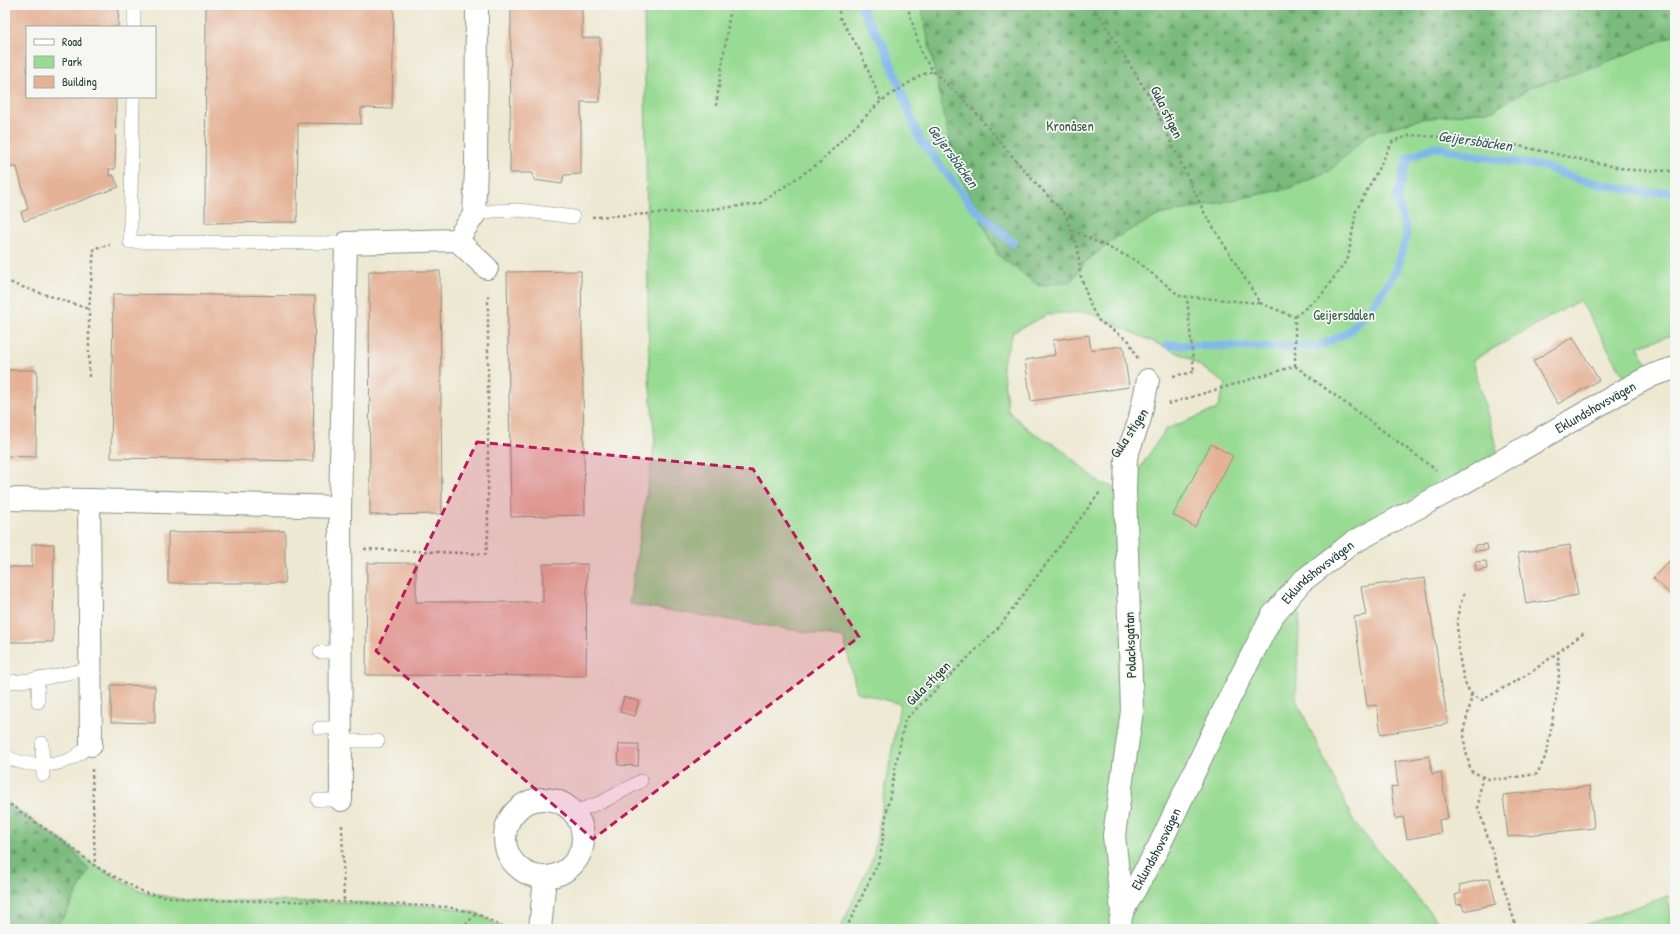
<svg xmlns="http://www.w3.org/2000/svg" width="1680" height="934" font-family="'Patrick Hand',sans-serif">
<defs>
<pattern id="forest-firs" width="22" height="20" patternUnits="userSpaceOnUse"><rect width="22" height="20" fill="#7abb7d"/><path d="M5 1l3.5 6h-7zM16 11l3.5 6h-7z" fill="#639967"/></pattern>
</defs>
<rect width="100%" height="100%" fill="#f6f6f2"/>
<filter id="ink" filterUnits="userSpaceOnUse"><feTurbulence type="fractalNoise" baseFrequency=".025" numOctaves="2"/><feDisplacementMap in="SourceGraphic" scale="8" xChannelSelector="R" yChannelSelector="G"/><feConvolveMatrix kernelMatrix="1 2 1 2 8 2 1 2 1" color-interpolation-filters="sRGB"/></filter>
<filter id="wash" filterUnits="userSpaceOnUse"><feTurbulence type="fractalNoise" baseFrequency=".012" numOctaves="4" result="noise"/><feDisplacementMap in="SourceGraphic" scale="16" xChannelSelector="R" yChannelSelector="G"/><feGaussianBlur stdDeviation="0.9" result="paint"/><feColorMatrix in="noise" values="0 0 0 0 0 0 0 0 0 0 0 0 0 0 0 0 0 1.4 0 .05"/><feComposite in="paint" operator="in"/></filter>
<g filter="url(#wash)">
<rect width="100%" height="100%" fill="#ede8d1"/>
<path fill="#98db93" stroke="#5c8c64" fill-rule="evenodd" d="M644,5H921L923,14L1072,281L1084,263L1117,237L1159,215L1290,188L1329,170L1370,133L1421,119L1494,110L1531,87L1583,71L1675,35V334L1638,346L1653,375L1630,387L1580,300L1473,360L1500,462L1301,582L1296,699L1354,822L1444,929H840L873,857L900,704L857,692L844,638L629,604L655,441L649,378ZM1087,312L1187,357L1226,384L1217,409L1166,429L1125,490L1100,483L1060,448L1029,430L1008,411L1002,366L1013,332L1049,314Z
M67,844L95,866L145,893L186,900L344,902L447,907L476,913L505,929H53L65,915L89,870Z
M1668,896L1673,929H1573Z"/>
<path fill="url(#forest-firs)" stroke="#4c7c58" d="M921,5H1675V35L1583,71L1531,87L1494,110L1421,119L1370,133L1329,171L1290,188L1159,215L1117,237L1084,263L1072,281L1039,286L998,255L954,163Z
M5,801L67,844L89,870L65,915L53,929H5Z"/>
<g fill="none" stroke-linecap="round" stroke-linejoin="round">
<path stroke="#7eb6ee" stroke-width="8" d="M862,5V10L885,48L919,138L972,206L1013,243
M1168,345L1274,347L1319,346L1349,332L1371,308L1396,272L1407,235L1397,198L1408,158L1434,147L1494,159L1542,166L1580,180L1648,193L1675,191"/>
</g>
<g id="blocks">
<path fill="#e5b297" d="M5,5H119L118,27H27V97H116L115,169H109V176L113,175L119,187L24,221L21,212L28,209L17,167H5Z
M206,5H394L392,109L361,108V124L298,123L297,222L205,223Z
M511,5H582V38H600V102H581V174L564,175L562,184L534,180L533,173H510Z
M369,271H440L442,514L370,515Z
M581,271L585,515L511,517L507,272Z
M113,294L315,296L313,461L111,458Z
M1089,335L1091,350L1123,346L1129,387L1031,401L1025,360L1055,355L1053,340Z
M1573,337L1599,380L1558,404L1533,361Z
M5,370H37L36,457L5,456Z
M1211,444L1233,456L1195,527L1173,515Z
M285,531V583H168V532Z
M32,544H54L53,642H5V567H32Z
M1487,544L1488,550L1475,551V545Z
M1570,545L1578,595L1526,604L1518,553Z
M1675,555V599L1653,578Z
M1486,561L1487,569L1476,571L1475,562Z
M367,563H416V602H543V564H587L586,676L366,675Z
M1425,578L1448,724L1381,734L1377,705L1367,706L1354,617L1366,615L1361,587Z
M111,685L155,686V723L111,722Z
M624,697L639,701L635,716L620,712Z
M619,744H639L638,766L618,765Z
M1429,756L1432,774L1441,772L1448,818L1439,820L1441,833L1407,839L1403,817L1395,819L1391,787L1398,786L1395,762Z
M1590,786L1594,828L1508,837L1503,795Z
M1490,878L1496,904L1464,911L1462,904L1457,905L1455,895L1461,893L1459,885Z"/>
</g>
</g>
<g filter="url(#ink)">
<use href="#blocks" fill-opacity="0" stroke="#869282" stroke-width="1"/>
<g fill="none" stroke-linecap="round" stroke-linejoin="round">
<g stroke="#869282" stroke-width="14">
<path id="service" d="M134,27V5
M133,97L130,242L346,243
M474,215L493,211L519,210L573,217
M320,652H340
M5,685L11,682L46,678L91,668
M38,702V678
M319,728H341
M341,741H378
M42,743L43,775
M5,756C23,766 52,768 71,759C78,755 85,749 91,745
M318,800H341
M574,812L602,802L641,781"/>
</g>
<g stroke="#869282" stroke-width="24">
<g id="minor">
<path d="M457,240L487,268"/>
<path d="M5,499L89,500L340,507"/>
<path d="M89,500L91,745"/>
<circle cx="544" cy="838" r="39"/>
<path d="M341,800L340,507L346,243L457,240L474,215L476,168L477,5"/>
<path d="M1122,912L1114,835L1132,711L1125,490L1126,457L1139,422L1148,380"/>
<path d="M540,929L545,878"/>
<path id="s1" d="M1119,929L1122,912L1158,848L1228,701L1272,616L1301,582L1352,543L1458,486L1630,387L1653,375L1675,368"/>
</g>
</g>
<path stroke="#869282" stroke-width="2.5" stroke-dasharray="3 3" stroke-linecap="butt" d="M838,5L840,18L859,49L881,101
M907,5L922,55L933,71L969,105L1030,177L1065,214L1078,249L1080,274L1091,307L1099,321L1129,341L1138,359
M1093,5L1151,99L1204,212L1260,303L1295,317
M716,106L731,5
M592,217L684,212L759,204L819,163L881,101L921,75L933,71
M1072,230L1135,260L1180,296L1259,303
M5,280L16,285L89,309
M1295,317L1322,294L1348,258L1356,211L1393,141L1411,135L1457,138L1514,145L1630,170L1675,171
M1295,366L1436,470
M1295,366V317
M1173,376L1194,372L1187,297
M89,377V309L94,248L110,245
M1168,404L1295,366
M364,549L486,554L488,535V292
M1464,594C1462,599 1460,604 1459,609C1455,625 1459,683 1472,694C1474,697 1479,698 1482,700L1530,673L1584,633
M1471,694C1471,705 1468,713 1465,724C1462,740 1467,756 1471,771L1488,779H1502L1537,774L1544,760L1548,747L1559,680L1558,652
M92,769L95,866
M1482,776L1478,807L1517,929
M5,801L67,844L95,866L145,893L186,900L344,902L447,907L476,913L506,929
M342,825L344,902
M461,929L476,914
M846,929L880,859L887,810L905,720L999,627L1100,492"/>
<use href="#service" stroke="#fff" stroke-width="13"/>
<use href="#minor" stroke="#fff" stroke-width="22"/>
</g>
</g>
<path fill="#c2185b" fill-opacity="0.2" stroke="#c2185b" stroke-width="3" stroke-dasharray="8 5" stroke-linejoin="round" d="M477,442L753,469L859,637L593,839L376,651Z"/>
<g text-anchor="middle" stroke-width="3.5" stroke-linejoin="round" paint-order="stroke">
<g font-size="14" fill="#1f3d34" stroke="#f6f6f2">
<text transform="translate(1167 112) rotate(64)" y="5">Gula stigen</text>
<text dy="5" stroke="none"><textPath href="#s1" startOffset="737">Eklundshovsvägen</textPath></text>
<text transform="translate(1129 433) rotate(-56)" y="5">Gula stigen</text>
<text dy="5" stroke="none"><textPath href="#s1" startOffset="413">Eklundshovsvägen</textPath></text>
<text transform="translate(1130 645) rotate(-92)" y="5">Polacksgatan</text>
<text transform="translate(928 683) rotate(-45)" y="5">Gula stigen</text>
<text dy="5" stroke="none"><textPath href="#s1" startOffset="89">Eklundshovsvägen</textPath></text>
</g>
<g font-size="14" fill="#375d47" stroke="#f6f6f2">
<text x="1070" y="131">Kronåsen</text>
<text x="1344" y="320">Geijersdalen</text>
</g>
<g font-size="15" font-style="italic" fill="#375b62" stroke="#f6f6f2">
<text transform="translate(1475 141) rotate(8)" y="5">Geijersbäcken</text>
<text transform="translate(953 156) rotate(54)" y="5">Geijersbäcken</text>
</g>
</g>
<rect width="1680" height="934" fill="none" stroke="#f6f6f2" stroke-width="20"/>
<rect x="26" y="26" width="130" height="72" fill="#f6f6f2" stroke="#a0aca6"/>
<rect x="34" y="39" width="20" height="6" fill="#ffffff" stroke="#a0aca6"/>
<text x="62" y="46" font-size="12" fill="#1f3d34">Road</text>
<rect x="34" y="56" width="20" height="12" fill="#98db93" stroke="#a0aca6"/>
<text x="62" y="66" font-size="12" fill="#1f3d34">Park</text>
<rect x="34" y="76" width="20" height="12" fill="#e5b297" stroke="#a0aca6"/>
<text x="62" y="86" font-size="12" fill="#1f3d34">Building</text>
</svg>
